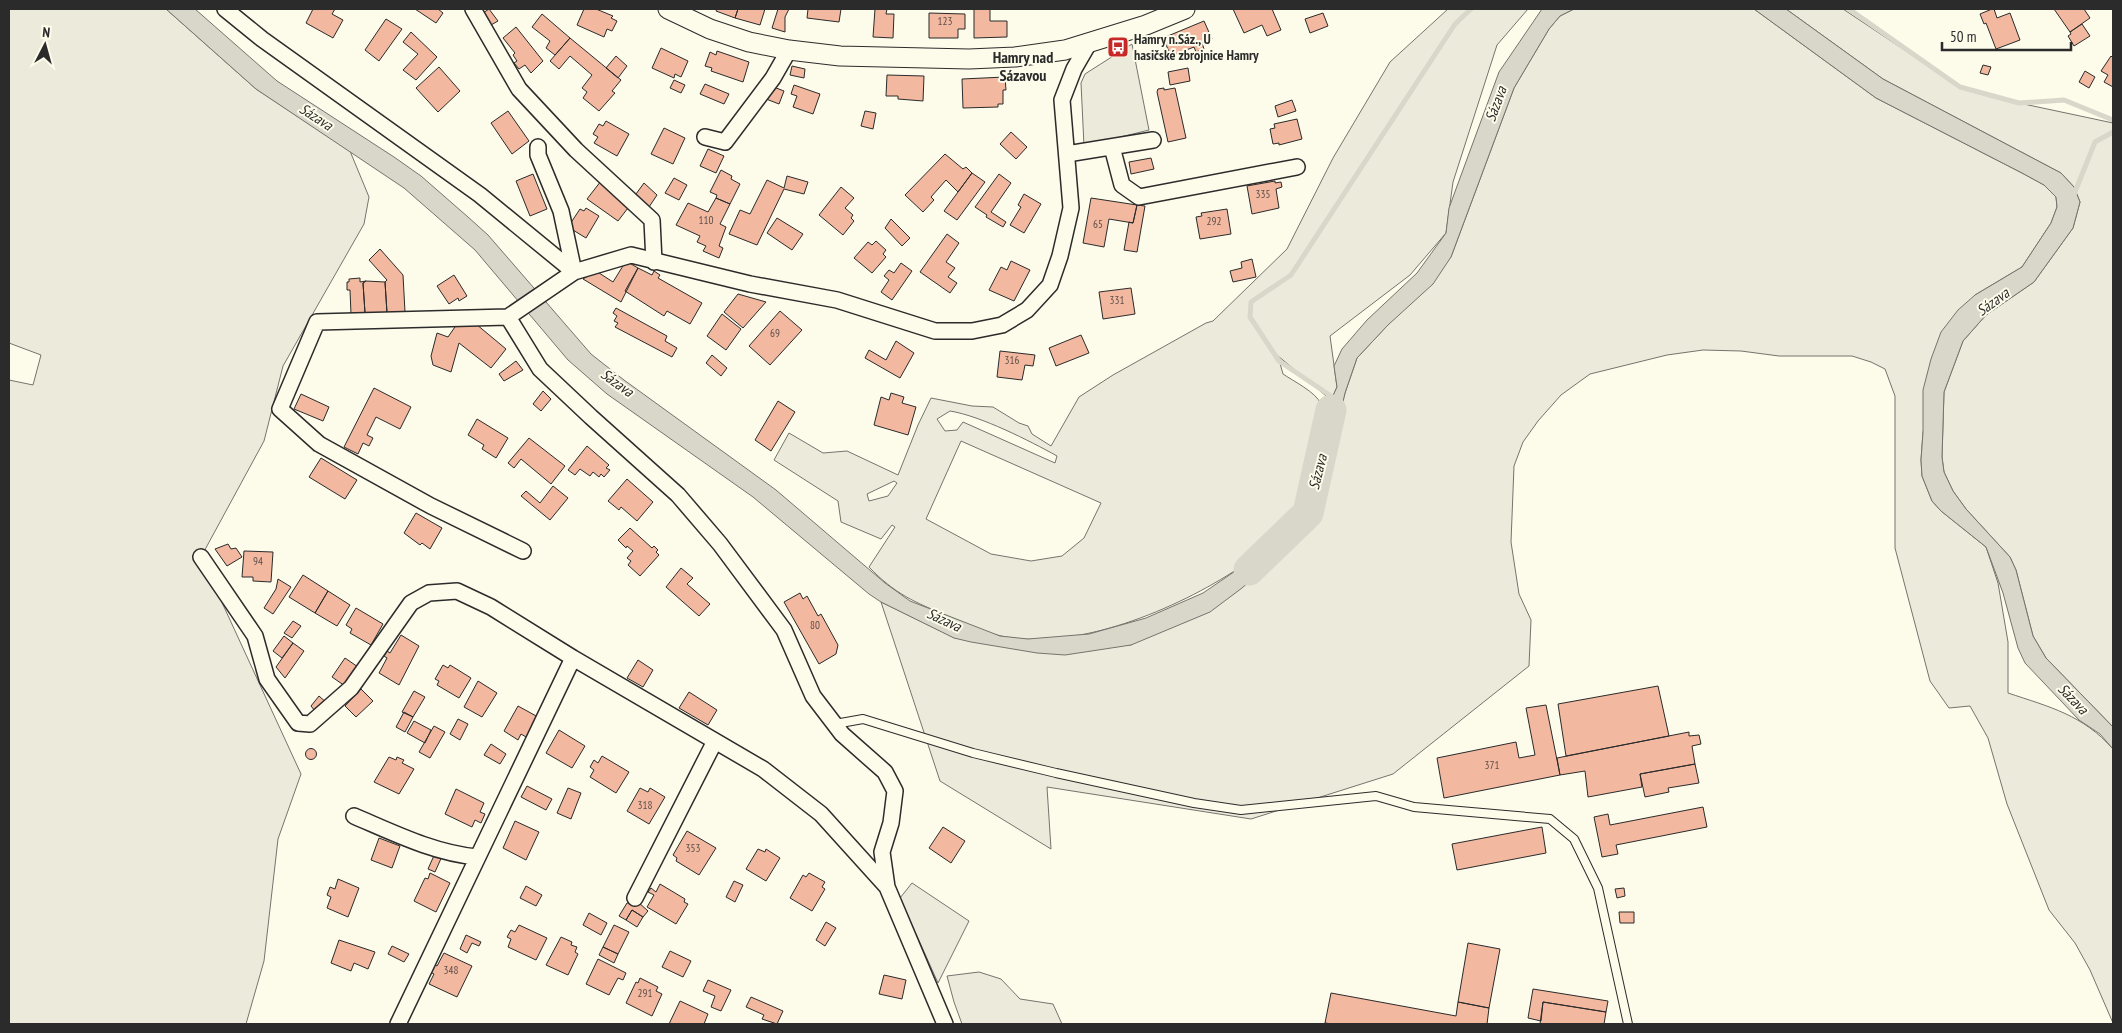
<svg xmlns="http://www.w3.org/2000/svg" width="2122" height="1033" font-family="'PT Sans Narrow',sans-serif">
<rect width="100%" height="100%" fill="#fdfbea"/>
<path fill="#ecebdb" stroke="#74746e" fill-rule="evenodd" d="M9,9H166L256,89L350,151L369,197L364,224L283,366L264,441L201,557L301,774L278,839L264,961L246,1024H9V380L33,385L41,355L9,343Z
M1448,9H1528L1497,45L1453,182L1446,233L1410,275L1330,336L1337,387L1331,400L1278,356L1283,374C1293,381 1316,392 1321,404C1323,411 1322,423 1322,430C1321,464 1318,503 1295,530C1286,541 1252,559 1239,568C1177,609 1076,652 1001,636C983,632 965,623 948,616C914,602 895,594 869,567L895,527L892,525L881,539L841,522L838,501L774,460L789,433L823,453L847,451L898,475L918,425L931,398L972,406L993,407L1019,423L1028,426L1032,434L1051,446L1079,397L1113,375L1206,323L1213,321L1287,249L1333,158L1390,62ZM950,411C981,416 1030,441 1057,456L1055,463L963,422L957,430L945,431L937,419ZM961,441L1101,503L1084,538L1062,556L1031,561L991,554L926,519ZM894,481L897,483L888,496L869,501L867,494Z
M1574,9H1754L1876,98L2022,173L2044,185L2056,197L2057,207L2051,223L2022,267L1975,295L1923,432L1921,460L1922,476L1932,501L1941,511L1986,547L1998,583L2008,642V693C2050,707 2083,715 2113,749V1023L2090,970L2075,943L2049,910L2007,804L1988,738L1970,706L1949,708L1930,681L1895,548V396L1885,369L1871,362L1852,356H1779L1741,351L1703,350L1667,355L1590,374L1561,395L1538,421L1523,442L1514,466L1511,542L1519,594L1531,620L1529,666L1393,774L1251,819L1047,787L1051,849L940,781L881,602L955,638L1131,645L1308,529L1345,393L1357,358L1451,257L1514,88L1549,29L1560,16Z
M1786,9H1843L1960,87L2019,103L2113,123V727L2046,658L2033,636L2016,570L2010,557L1966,509L1953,491L1944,472L1942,457L1944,392L1963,341L1986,315L2034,282L2073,228L2080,202L2074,187L2061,173L1883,79Z
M1132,44L1149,130L1084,146L1081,83L1085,74Z
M912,883L969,921L938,983L900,898Z
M979,972L1001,979L1020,999L1053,1004L1062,1024H962L954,1002L947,976Z"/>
<path fill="#d8d7c9" stroke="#74746e" d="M166,9H195L277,81L394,157L421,176L468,217L488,235L591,354L624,380L776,490L885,583L910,601L1000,636L1028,639L1089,634L1146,618L1203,593L1294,531L1310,506L1321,462L1322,417L1327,397L1331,400L1337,387L1334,366L1342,349L1367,320L1417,273L1446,233L1449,208L1499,72L1542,9H1574L1560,16L1549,29L1514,88L1451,257L1433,284L1388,325L1357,358L1345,393L1318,514L1308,529L1242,588L1210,612L1131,645L1065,655L1037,653L971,642L954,638L881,602L869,594L753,497L607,394L568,360L475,250L404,188L256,89Z
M1754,9H1786L1883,79L2061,173L2074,187L2080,202L2073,228L2034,282L1986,315L1963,341L1944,392L1942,457L1944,472L1953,491L1966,509L2010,557L2016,570L2033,636L2046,658L2113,727V749L2100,734L2079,720L2025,663L2018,648L2003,593L1986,547L1941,511L1932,501L1922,476L1921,460L1923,432V390L1931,359L1941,332L1958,310L1975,295L2022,267L2051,223L2057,207L2056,197L2044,185L2022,173L1876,98Z"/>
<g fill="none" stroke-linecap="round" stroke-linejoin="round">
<path stroke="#d8d7c9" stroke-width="5" d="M1849,9L1960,87L2019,103L2064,100L2113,120
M2073,197L2095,142L2113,132
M1334,398L1279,361L1250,317L1251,302L1291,275L1455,24L1471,9"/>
<path stroke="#d8d7c9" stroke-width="31" d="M1249,570L1308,513L1331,410"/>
</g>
<path fill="#f2b8a0" stroke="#2b2b2b" d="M313,9H335L332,14L343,20L333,38L306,23Z
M415,9H438L443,13L436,23Z
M489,9L498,21L491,25L483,13Z
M584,9H596L613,16L611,18L617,21L612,31L607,29L604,37L577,25Z
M717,9H738L735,18L716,11Z
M738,9H765L760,25L735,18Z
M778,9H789L785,17V32L772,28Z
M808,9H841L839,22L807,18Z
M875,9H887L886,14H894L893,38L873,37Z
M974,9H990V21H1007V37L974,38Z
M1233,9H1272L1281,30L1267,36L1262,25L1244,33Z
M1992,9H1994L1997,18L2010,13L2020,40L1996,49L1986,23L1984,24L1980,14Z
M2054,9H2084L2090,18L2070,32Z
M929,13L965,14V29H958V38H929Z
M1323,13L1328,26L1310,33L1305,19Z
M542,14L570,38L555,55L546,48L550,41L532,27Z
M386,19L402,29L379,61L365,50Z
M1204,21L1212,39L1202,43L1204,49L1196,52L1194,47L1171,56L1163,38Z
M2082,24L2090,36L2074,46L2068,36L2071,34L2070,32Z
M516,27L543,61L531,73L525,65L519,69L514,63L517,61L513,55L515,53L503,38Z
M411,32L437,57L416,80L403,70L418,54L403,42Z
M570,38L621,80L612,91L615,93L599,111L583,98L587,92L582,88L592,75L570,56L559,69L550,61Z
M661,48L688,61L681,77L675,74L674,78L652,68Z
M717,51L749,62L743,82L711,71L712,68L705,66L710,52L716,55Z
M616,56L627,66L618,78L606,68Z
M2111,56L2113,58V87L2104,82L2108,75L2101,71Z
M1983,65L1991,67L1988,75L1980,73Z
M792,66L805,69L804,78L790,75Z
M439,67L460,91L438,112L416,88Z
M1188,68L1190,81L1170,85L1168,72Z
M2085,71L2095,77L2089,88L2079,82Z
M887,75L924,76L923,101L898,99V96H886Z
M1005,77L1006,90H1003V104H998V107L963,108L962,79Z
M674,80L685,85L681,93L670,88Z
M705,84L729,94L724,104L700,94Z
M794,85L820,94L813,114L793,107L797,96L791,94Z
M771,86L784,91L779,104L761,97Z
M1164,88V90L1175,88L1186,138L1168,142L1157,92L1158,89Z
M1292,100L1296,111L1278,117L1275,106Z
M508,111L529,141L512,154L491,123Z
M865,111L876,113L873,129L861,126Z
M1297,119L1302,139L1279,145V143L1273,144L1270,129L1275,128L1274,124Z
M606,121L629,134L617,156L594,143L598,137L593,134L599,124L603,126Z
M664,128L685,138L673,164L651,154Z
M1011,132L1027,147L1016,159L1000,144Z
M708,149L724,156L716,173L700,166Z
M945,154L963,169L966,167L972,173L958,192L946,180L931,197L934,200L923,212L905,195Z
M1151,158L1154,169L1131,174L1129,162Z
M721,170L732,176L731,179L740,184L730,204L716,198L717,195L710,192Z
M972,173L985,182L957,220L944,211Z
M533,174L547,209L530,216L516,181Z
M999,174L1011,183L991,212L1006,222L1003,227L986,217L987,215L975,207Z
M787,176L808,182L804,194L784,189L757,245L729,234L740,210L750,214L767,180L784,188Z
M674,178L687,185L679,200L665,193Z
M601,181L631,204L618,221L587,199Z
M1275,181V183L1281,182L1282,187L1276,189L1279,208L1252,214L1247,186Z
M644,183L657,195L649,207L636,194Z
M841,187L854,198L845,208L853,215L851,218L854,221L843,235L819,215Z
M1024,194L1041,204L1024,233L1010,225L1021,207L1018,205Z
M716,198L730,204L720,224L726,227L719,246L723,248L719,258L703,251L706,246L697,242L700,236L676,225L688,203L708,212Z
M1091,198L1137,205L1133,223L1109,219L1104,247L1083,243Z
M1137,205L1145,206L1137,252L1124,250L1129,222L1133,223Z
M586,208L599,216L586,238L568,227L580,209L584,211Z
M1227,209L1231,234L1200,239L1196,217L1202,216L1201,213Z
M777,218L803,234L792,250L767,233Z
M891,219L910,238L902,246L885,228Z
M947,234L959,243L946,262L955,268L948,277L957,283L950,293L920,272Z
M876,241L886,250L883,254L886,257L872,273L854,258L868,242L872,245Z
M380,249L403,275L405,312L387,313L385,282L387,280L369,260Z
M1252,259L1256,277L1233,282L1230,271L1242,268L1241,262Z
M626,261L638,268L621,302L583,279L596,271L613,282Z
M1011,261L1030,270L1014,301L989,290L1001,267L1007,270Z
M901,263L912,271L892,300L881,292L889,280L884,276L889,270L894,273Z
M638,268L652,275L654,271L660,275L658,278L702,303L690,324L667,311L664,316L625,291Z
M454,275L467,296L459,301L458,298L449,304L437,286Z
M360,278V282L366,281L363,283L365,313L351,314L350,290H347V282H349V279Z
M366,281L385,282L387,313H365L363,283Z
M1131,288L1135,314L1103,319L1099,292Z
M738,294L766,302L743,328L724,312Z
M616,308L667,336L665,341L677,348L672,357L615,327L618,323L614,321L617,316L613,313Z
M780,311L802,330L770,365L749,346Z
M722,314L741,329L726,350L707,336Z
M457,324H476L506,349L491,368L459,343L451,372L433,365L431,356L437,333L448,337Z
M1081,335L1089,353L1056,366L1049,348Z
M896,341L914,353L900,378L865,358L869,350L886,360Z
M1000,351L1035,355L1033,366L1025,365L1022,380L997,377Z
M712,355L727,368L721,376L706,363Z
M516,361L523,370L504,381L499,374Z
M374,388L411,407L400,429L376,417L367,435L373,438L369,446L363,443L358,454L344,447Z
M543,391L551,399L541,411L533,404Z
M891,393L904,397L902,403L916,407L908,435L874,425L881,397L889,400Z
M301,394L329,407L323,421L294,409Z
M778,401L795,412L771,451L755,440Z
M477,419L508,438L496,458L482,449L484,445L468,435Z
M529,438L565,466L551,484L521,459L514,468L508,463Z
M587,446L609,465L606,468L610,470L604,477L601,474L599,477L593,472L590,476L580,469L575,475L568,470Z
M321,458L357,480L345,499L309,477Z
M627,479L653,502L637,521L621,507L619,510L608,501Z
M553,486L568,498L550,520L521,496L526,491L540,503Z
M416,513L442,528L430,549L422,543L420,545L404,533Z
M630,528L652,548L654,546L658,550L656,552L659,555L640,576L628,565L631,561L627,558L633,551L627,546L626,548L618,540Z
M228,544L231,549L236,548L242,557L227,566L215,549Z
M244,551L273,552L271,582L253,581V577H242Z
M681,568L693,578L687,584L710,604L699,616L666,587Z
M303,575L328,591L315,613L289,597Z
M278,579L291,587L273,614L264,608L276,589Z
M328,591L350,605L337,626L315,613Z
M800,593L803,599L807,596L818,616L821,614L838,645L836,654L819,664L784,602Z
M356,608L383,624L371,645L350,633L352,629L346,625Z
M293,621L301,626L292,638L284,633Z
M401,635L419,646L399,685L379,673L387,658L384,656L387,651L390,653Z
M284,636L293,643L282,658L273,651Z
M293,643L304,651L285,678L276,667Z
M345,658L358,667L345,686L332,677Z
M638,660L653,670L643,687L627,678Z
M443,665L448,668L450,665L471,678L459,698L437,685L439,681L435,679Z
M478,681L497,693L482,717L464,707Z
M1658,686L1669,736L1566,756L1558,704Z
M361,689L373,701L356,717L345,706Z
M414,691L425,697L413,717L402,712Z
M689,692L717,710L708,725L679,708Z
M319,696L328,704L315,711L311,706Z
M1546,705L1560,775L1444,798L1437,758L1516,742L1519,758L1535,755L1526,708Z
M518,706L538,717L526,737L521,734L518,740L504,731Z
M404,712L413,717L405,732L396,727Z
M458,719L468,724L460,740L450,734Z
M414,721L431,730L425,743L407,733Z
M434,726L445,732L430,758L419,752Z
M559,730L585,746L572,768L546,753Z
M1689,732V736L1699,735L1701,744L1692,746L1695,764L1640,774L1642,787L1588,797L1585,771L1560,775L1557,758Z
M491,744L506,754L500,764L484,755Z
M305.5 754a5.5 5.5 0 1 1 11 0a5.5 5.5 0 1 1-11 0Z
M602,756L629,772L616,793L590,777L594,770L590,767L594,760L598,763Z
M389,757L396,760L397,757L404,760L402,763L414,769L399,794L374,782Z
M1695,764L1699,783L1668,788L1669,792L1645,797L1640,774Z
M527,786L552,799L546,810L521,797Z
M568,788L581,793L571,819L557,813Z
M640,788L648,792L650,788L665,797L649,824L627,811Z
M456,789L484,803L480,812L485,814L481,823L475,820L472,827L445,814Z
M1703,807L1707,827L1616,845L1618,854L1602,857L1594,817L1608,814L1610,825Z
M515,821L539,832L526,860L503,848Z
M943,827L965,841L951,863L929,848Z
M1542,827L1546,853L1457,870L1452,844Z
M687,831L716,848L699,875L676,861L677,858L673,855Z
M379,838L400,846L392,868L371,860Z
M758,849L765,852L766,849L780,858L766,881L746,869Z
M436,851L443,854L435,872L428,869Z
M430,873L450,883L436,912L414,901L425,878L428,879Z
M809,873L825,882L822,887L825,889L812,911L790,898L803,875L806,877Z
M338,879L359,888L348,917L327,908L331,897L327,895L330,887L335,889Z
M734,881L743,885L735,902L726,897Z
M660,884L685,899L684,902L688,904L676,924L647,907L654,895L648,892L651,888L656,892Z
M526,886L542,895L536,906L520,898Z
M1624,888L1625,896L1617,898L1615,889Z
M638,902L648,911L643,917L632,910L626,920L619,916L627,903Z
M632,910L643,917L637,927L626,920Z
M1619,912H1634V923H1620Z
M589,913L607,923L601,935L583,925Z
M826,922L836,928L825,946L816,940Z
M519,925L547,938L536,960L508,947L511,939L507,937L511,930L515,932Z
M614,925L629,932L618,954L603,947Z
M466,935L481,942L479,946L472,943L467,953L460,949Z
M561,937L572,942L571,945L577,947L575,952L578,954L568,975L546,965Z
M339,940L375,952L368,969L354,963L351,971L331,963Z
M1468,943L1500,949L1489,1008L1458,1002Z
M392,946L409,954L404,962L388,954Z
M603,947L618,954L614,963L599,955Z
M670,951L691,961L683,977L662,967Z
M444,953L472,966L457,997L429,984L434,974L430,972L434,964L437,966Z
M598,959L626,973L623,980L618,978L609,995L586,984Z
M884,975L906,980L902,999L879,994Z
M640,978L658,987L656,991L662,994L652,1016L626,1003L636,982L638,983Z
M708,980L731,990L721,1011L711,1007L715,996L703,991Z
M1533,989L1608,1001L1606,1012L1543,1002L1541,1021L1528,1018Z
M1331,993L1456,1016L1458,1002L1489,1008L1487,1024H1333L1325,1023Z
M751,997L783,1011L777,1024L762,1019L764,1015L746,1007Z
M680,1001L708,1014L704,1024H669Z
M1543,1002L1606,1012L1604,1024H1540Z"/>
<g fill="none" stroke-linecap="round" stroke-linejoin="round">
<g stroke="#2b2b2b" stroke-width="10">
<path id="service" d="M835,724L863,719L973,753L1056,773L1194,803L1241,810L1376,796L1414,807L1550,819L1574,839L1598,888L1628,1024"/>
</g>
<g stroke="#2b2b2b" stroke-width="18">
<path id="minor" d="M225,9L262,39L480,195L574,272
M473,9L519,89L576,150L652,220L654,262
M705,137L725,142L773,78L789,50
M538,147V155L561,211L574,272
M1112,147L1122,185L1139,197L1297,167
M1067,154L1153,140
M508,317L317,322L280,409L319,444L431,506L523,551
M201,557L255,636L267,679L298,723L310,724L351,688L411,603L429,593L457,591L491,607L573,658L763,769L821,814L887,887
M354,816C394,833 434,853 477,857
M635,898L715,741
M398,1024L573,658
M945,1024L887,887L882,852L891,823L895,791L885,772L842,734L813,696L784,630L720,544L678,495L591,417L540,369L508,317L574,272L631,255L750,284L837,300L935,331H972L1002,325L1027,310L1050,285L1060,256L1071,208L1062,100L1074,69L1089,43"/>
</g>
<g stroke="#2b2b2b" stroke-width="21">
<path id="tertiary" d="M668,9L710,29L749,42L789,50L840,56L969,59L1015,57L1065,50L1146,25L1185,9"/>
</g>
<use href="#service" stroke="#fdfbea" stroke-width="8"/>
<use href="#minor" stroke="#fdfbea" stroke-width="15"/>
<use href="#tertiary" stroke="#fdfbea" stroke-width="19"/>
</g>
<defs>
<g id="bus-square" transform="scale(1.125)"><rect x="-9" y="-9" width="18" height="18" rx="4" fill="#c62828" stroke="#fdfbea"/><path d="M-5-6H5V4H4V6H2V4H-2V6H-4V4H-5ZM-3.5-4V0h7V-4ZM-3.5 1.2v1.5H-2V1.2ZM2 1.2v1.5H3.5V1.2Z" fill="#fff"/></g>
</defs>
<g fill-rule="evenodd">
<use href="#bus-square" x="1118" y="47"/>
</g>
<g text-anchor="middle" stroke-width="4" stroke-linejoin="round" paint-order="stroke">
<g font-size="11" fill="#5d4e48">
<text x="945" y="25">123</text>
<text x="1263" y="198">335</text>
<text x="706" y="224">110</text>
<text x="1214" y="225">292</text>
<text x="1098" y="228">65</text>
<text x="1117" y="304">331</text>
<text x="775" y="337">69</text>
<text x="1012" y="364">316</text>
<text x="258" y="565">94</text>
<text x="815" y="629">80</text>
<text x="1492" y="769">371</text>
<text x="645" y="809">318</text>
<text x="693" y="852">353</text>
<text x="451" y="974">348</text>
<text x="645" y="997">291</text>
</g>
<g font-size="14" font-weight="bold" fill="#2b2b2b" stroke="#fdfbea" text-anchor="start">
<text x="1134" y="44">Hamry n.Sáz., U<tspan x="1134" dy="16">hasičské zbrojnice Hamry</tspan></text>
</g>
<g font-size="15" font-style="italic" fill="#2b2b2b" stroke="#fdfbea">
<text transform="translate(1496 104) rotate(-70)" y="5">Sázava</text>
<text transform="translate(316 117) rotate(33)" y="5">Sázava</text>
<text transform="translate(1993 302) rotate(-36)" y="5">Sázava</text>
<text transform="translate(617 383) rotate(36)" y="5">Sázava</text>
<text transform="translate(1318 472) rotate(-76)" y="5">Sázava</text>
<text transform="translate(944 620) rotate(25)" y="5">Sázava</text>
<text transform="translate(2073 699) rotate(46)" y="5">Sázava</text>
</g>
<g font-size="16" font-weight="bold" fill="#2b2b2b" stroke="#fdfbea">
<text x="1023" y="63">Hamry nad<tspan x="1023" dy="18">Sázavou</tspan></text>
</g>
</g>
<rect width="2122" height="1033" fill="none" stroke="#2b2b2b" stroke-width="20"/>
<g transform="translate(45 45) rotate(6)" stroke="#fdfbea" stroke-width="4" paint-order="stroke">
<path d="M0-4L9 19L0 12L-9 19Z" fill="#2b2b2b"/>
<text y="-8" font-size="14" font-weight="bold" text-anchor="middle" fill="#2b2b2b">N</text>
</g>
<path d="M1942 42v8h129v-8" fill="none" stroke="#2b2b2b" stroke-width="2.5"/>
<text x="1950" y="42" font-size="15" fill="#2b2b2b" stroke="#fdfbea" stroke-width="4" paint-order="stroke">50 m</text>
</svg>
